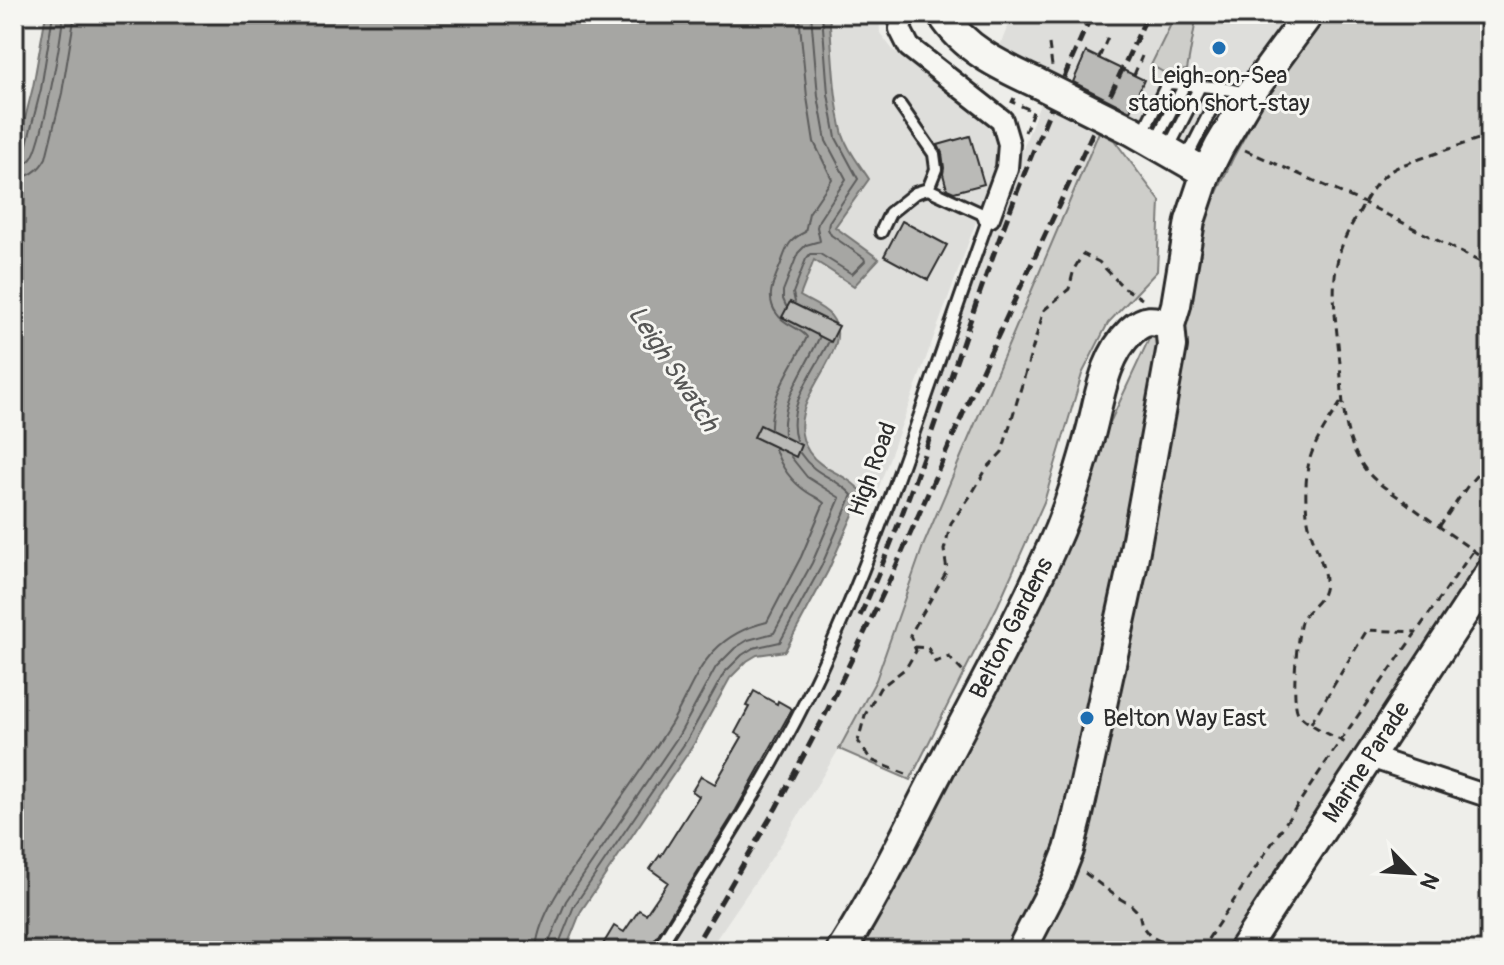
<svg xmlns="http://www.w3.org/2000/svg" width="1504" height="965" font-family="Pangolin,sans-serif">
<rect width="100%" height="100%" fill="#eeeeea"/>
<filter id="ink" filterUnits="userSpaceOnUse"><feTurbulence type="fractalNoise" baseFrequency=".0125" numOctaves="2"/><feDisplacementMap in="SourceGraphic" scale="16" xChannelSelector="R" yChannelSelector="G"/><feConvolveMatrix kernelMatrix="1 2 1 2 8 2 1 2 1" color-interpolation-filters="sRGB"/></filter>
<g filter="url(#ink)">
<path fill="#dededb" d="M829,14H879L880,33L893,50L987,124L998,143L995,170L873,503L861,495L863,492L819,463L807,449L801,432V423L805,405L833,352L831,315L800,297L814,260L835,227L854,157L844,137L836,93Z
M988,14H1176L1152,65L1187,70L1197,14H1291L1244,81L1201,153L1126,121L995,57L1008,26Z
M1040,103L1099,132L923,546L876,680L839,749L779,847L708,951H662L758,796L854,605L900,490L947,353Z"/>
<path fill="#cececa" stroke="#7c7c7a" stroke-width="2" d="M1176,14H1197L1187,70L1165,73L1151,65Z
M1323,14H1490V553L1228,951H853L915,842L1233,158L1278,75Z
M1099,132L1114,140L1160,201L1157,271L1108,323L1082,374L1044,502L998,605L910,780L839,749L876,680L923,546Z"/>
<path fill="#a6a6a3" stroke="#757573" stroke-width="2" d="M46,14H829C833,54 833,96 843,135C848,151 860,165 869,179L835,227L879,259L854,286L814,260L800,296C810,302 824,307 831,316C860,353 776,401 809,452C819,467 835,471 848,480C854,484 858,488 863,492L828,571L785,651L757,655L747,661L730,678L694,744L581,911L565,951H14V162L33,87Z"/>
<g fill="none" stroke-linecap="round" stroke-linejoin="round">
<path stroke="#5c5c5b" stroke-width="2" d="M14,156L21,154L26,148L41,89L53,14
M14,166C21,165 26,165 31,159C42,147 62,35 63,14
M14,178C29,178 39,171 46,158L62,93L75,14
M795,302L793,293L806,259L810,254H820L852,274L865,261L864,258L831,235L828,229L829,222L858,179L836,138L828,94L822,14
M786,306L783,299V291L798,253L806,245L820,241L817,227L819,220L846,179L826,141L818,96L811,14
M771,428C770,394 793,367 807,337C799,327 784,325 777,314C765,299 773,282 780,266C783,259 785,250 790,243C794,238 799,235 805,232L809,213L832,179L814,142L807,97L799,14
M784,434C781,398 805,370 819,338
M796,440C785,406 814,372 828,343
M536,951C537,918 566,879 584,852C611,811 641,772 667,730C684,705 693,673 714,651C729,635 746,627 767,622L801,557L824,503C819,498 813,496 807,492C792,482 781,467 775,449
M548,951L549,942L566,901L679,735L716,667L735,648L748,640L774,633L812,563L840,498L807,477L791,457
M558,951V946L574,906L687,740L724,673L742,655L753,648L780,642L821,567L852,495C835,476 816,477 800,453"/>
</g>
<path fill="#babab7" stroke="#2b2b2b" stroke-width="2" d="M1086,52L1144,80L1130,111L1073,82Z
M970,136L984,184L954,192L947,189L943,174L944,168L942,153L938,145Z
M902,221L947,245L928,280L884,256Z
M790,302L839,326L831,342L782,317Z
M760,425L801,445L796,457L754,437Z
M754,691L777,704L778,701L792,709L736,810L648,951H599L614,926L624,932L639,910L646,914L668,882L650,869L660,855L661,856L699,796L692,791L701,776L715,784L742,737L735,733L749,707L746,706Z"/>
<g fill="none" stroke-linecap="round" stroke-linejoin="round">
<g stroke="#2b2b2b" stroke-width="16">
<path id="lane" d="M1142,134L1167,84L1171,83L1222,88L1246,93
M1155,142L1185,84
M1168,149L1200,86
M1186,159L1222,88
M881,232L890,213L915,193L928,189
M657,951C714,860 774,770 819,673C887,525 934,369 989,217L928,189L936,169L934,154L900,105"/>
</g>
<g stroke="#2b2b2b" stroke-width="26">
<path id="street" d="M904,14L900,29L909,47L1002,120L1009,144L1007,168L989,217
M1370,757L1490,797"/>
</g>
<g stroke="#2b2b2b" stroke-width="34">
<path id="secondary" d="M942,14C964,49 1000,66 1037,83
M1131,130L1206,173
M841,951C881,888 913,819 948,753C986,680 1027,606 1059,530C1072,498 1082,464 1091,431C1100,397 1104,357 1131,331C1145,318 1153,320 1170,325
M1021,951L1056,883L1069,850L1077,819L1131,572L1172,346L1170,325L1176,305L1190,221L1206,173L1219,147L1251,93L1309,14
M1242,951L1490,573"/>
</g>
<path stroke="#2b2b2b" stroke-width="3" stroke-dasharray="8 6" stroke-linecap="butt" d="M1049,44L1052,66
M1099,58L1108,37
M1134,75L1142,56
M1014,98L1012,102L1033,111
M1025,132L1035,106
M1245,150L1364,203L1490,267
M1341,402C1331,418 1320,433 1313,450C1304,469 1304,509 1310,529C1314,544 1325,567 1325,581C1325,604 1307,606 1301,622C1297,635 1291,701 1298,713C1306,725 1336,737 1349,745
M1439,527L1469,484L1490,460
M1478,554C1454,537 1431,521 1408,504C1394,493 1376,484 1365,469C1342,437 1343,402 1340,364C1337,324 1327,283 1343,243C1347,232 1354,221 1360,211C1372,189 1380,173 1405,164L1490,135
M914,647L928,648L935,662L949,657L964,673
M1311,723L1367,630L1417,632
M906,774L871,760L858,741L865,715L880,688L906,668L916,651L910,635L947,571L944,550L951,523L971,495L987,468L1002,452L1044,310L1069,289L1074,269L1083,254L1099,262L1123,287L1142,299
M1085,873L1117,897L1131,905L1139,913L1142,926L1150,936L1179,951
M1200,951L1341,740L1473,551"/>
<use href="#lane" stroke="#f6f6f2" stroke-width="10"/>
<use href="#street" stroke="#f6f6f2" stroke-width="20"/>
<use href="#secondary" stroke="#f6f6f2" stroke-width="28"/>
<path stroke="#2b2b2b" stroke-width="5" stroke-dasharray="12 6" stroke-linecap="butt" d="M860,616C913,499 949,377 993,256C1023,174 1056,93 1092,14
M692,951L776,808L824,717L893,573L983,368L1148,14"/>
<g stroke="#2b2b2b" stroke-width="34" stroke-linecap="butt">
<path id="secondary-bridge" d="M1037,83L1131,130"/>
</g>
<use href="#secondary-bridge" stroke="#f6f6f2" stroke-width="28"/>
</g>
</g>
<g fill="#1f6fb2" stroke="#f6f6f2" stroke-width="3">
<circle cx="1219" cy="48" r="8"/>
<circle cx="1087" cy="718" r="8"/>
</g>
<g text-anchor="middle" stroke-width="6" stroke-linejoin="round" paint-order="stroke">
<g font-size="24" fill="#2b2b2b" stroke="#f6f6f2">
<text x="1219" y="83">Leigh-on-Sea<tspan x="1219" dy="28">station short-stay</tspan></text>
<text x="1103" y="726" text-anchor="start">Belton Way East</text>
</g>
<g font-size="24" fill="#2b2b2b" stroke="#f6f6f2">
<text transform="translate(872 469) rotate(-70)" y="8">High Road</text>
<text transform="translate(1011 628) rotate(-63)" y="8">Belton Gardens</text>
<text transform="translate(1366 762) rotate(-57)" y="8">Marine Parade</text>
</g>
<g font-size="26" font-style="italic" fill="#565655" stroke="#f6f6f2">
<text transform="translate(674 368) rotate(57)" y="9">Leigh Swatch</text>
</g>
</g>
<rect width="1504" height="965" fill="none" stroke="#f6f6f2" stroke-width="48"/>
<rect x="24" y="24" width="1456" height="917" fill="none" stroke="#2b2b2b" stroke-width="3" filter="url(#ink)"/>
<g transform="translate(1412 873) rotate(115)" stroke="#f6f6f2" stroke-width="6" paint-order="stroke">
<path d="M0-6L14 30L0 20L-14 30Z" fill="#2b2b2b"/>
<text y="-12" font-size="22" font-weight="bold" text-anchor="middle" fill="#2b2b2b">N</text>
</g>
</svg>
